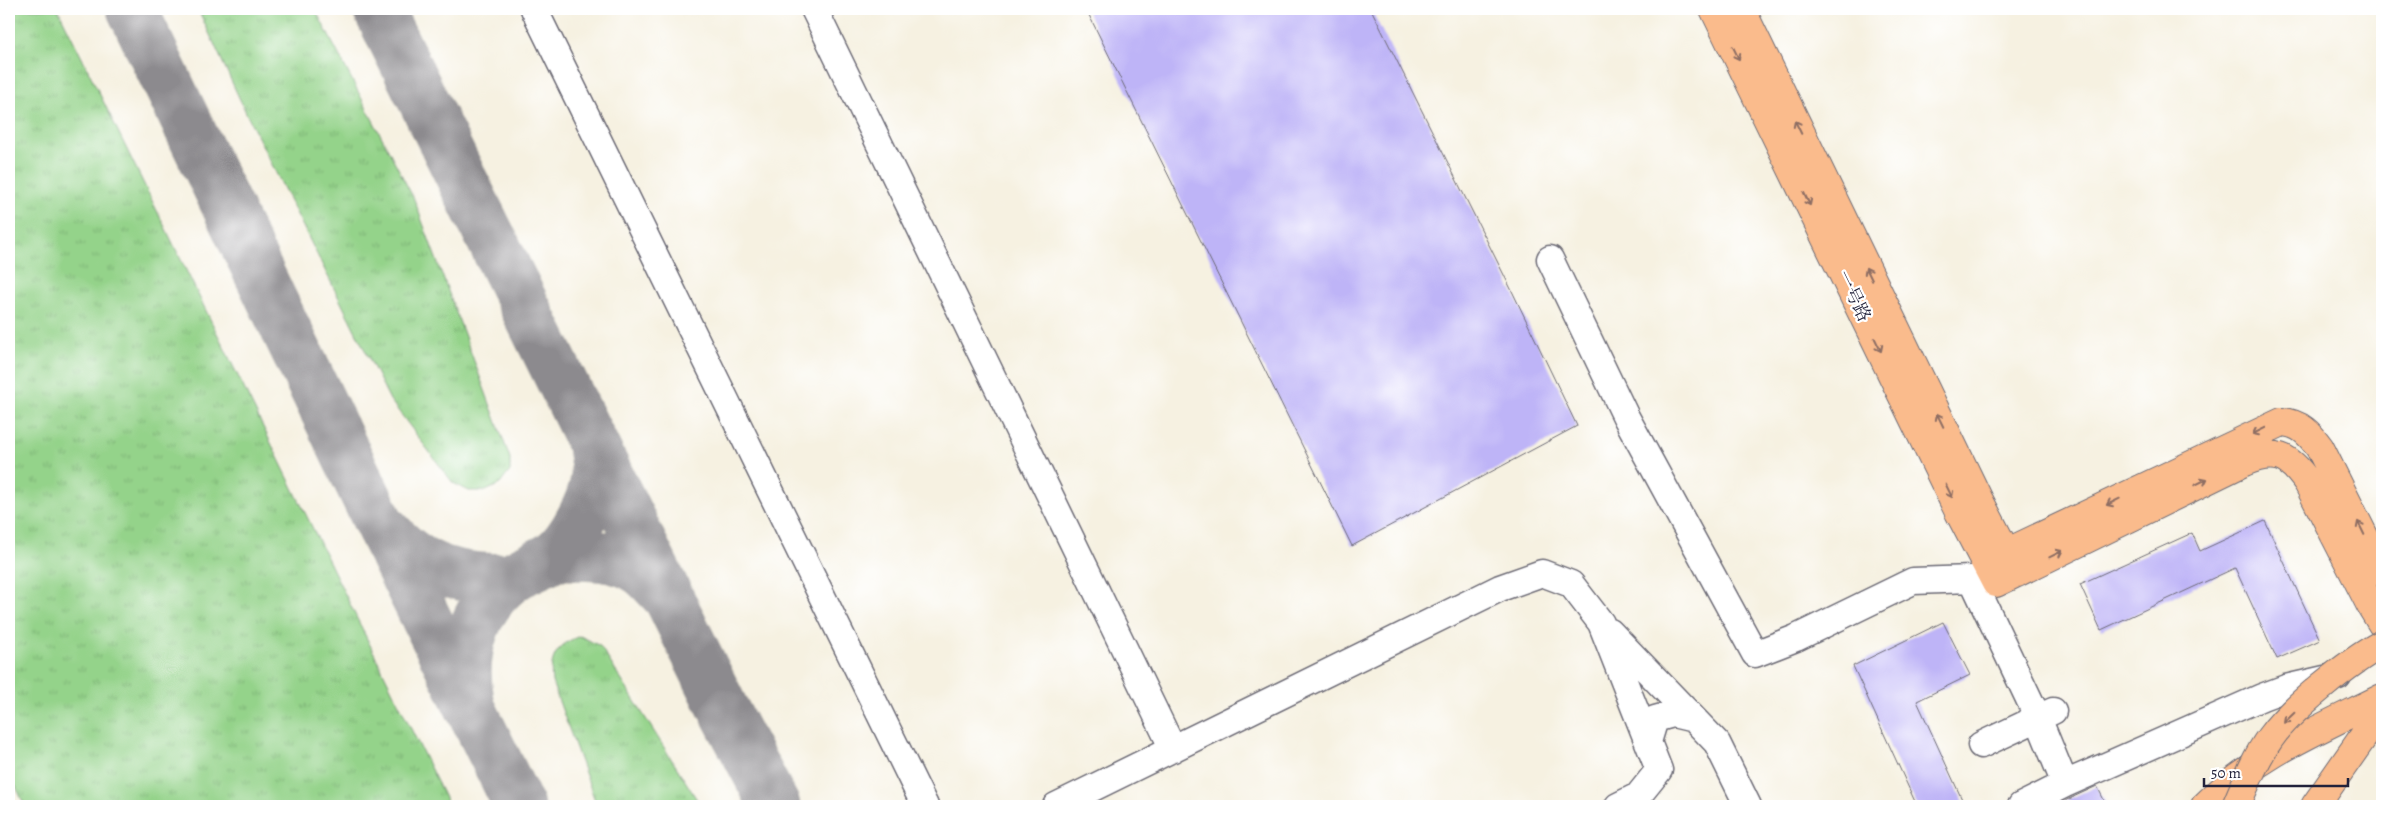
<svg xmlns="http://www.w3.org/2000/svg" width="2391" height="815" font-family="Alegreya,'Noto Serif SC',serif">
<defs>
<pattern id="grass-tufts" width="24" height="20" patternUnits="userSpaceOnUse" patternTransform="scale(1.25)"><rect width="24" height="20" fill="#94d38a"/><path d="M3 7l-1-3M5 7V3M7 7l1-3M15 17l-1-3M17 17v-4M19 17l1-3" fill="none" stroke="#7fb578"/></pattern>
</defs>
<rect width="100%" height="100%" fill="#fff"/>
<filter id="ink" filterUnits="userSpaceOnUse"><feTurbulence type="fractalNoise" baseFrequency=".02" numOctaves="2"/><feDisplacementMap in="SourceGraphic" scale="10" xChannelSelector="R" yChannelSelector="G"/><feConvolveMatrix kernelMatrix="1 2 1 2 8 2 1 2 1" color-interpolation-filters="sRGB"/></filter>
<filter id="wash" filterUnits="userSpaceOnUse"><feTurbulence type="fractalNoise" baseFrequency=".0096" numOctaves="4" result="noise"/><feDisplacementMap in="SourceGraphic" scale="20" xChannelSelector="R" yChannelSelector="G"/><feGaussianBlur stdDeviation="1.12" result="paint"/><feColorMatrix in="noise" values="0 0 0 0 0 0 0 0 0 0 0 0 0 0 0 0 0 1.4 0 .05"/><feComposite in="paint" operator="in"/></filter>
<g filter="url(#wash)">
<rect width="100%" height="100%" fill="#f6f1e1"/>
<path fill="url(#grass-tufts)" stroke="#5b7a62" d="M9,9H58L449,806H25L9,772Z
M198,9H315L414,199L510,458V471L500,484L486,491H469L453,483L390,400L248,117Z
M580,636L600,646L701,806H597L552,682C549,658 556,645 580,636Z"/>
<g fill="none" stroke-linecap="round" stroke-linejoin="round">
<path stroke="#8c8a8e" stroke-width="51" d="M132,9L379,523L519,806
M378,9L723,708L775,806
M386,531C420,571 461,581 511,578
M554,555C583,555 617,553 642,571C651,578 659,588 667,596
M469,700C460,654 473,609 509,580C522,569 540,565 553,556C572,542 594,500 596,476C597,467 594,456 593,446"/>
</g>
<g id="blocks">
<path fill="#beb4f7" d="M1086,9H1371L1513,293L1577,426L1352,546Z
M2265,521L2320,640L2277,659L2235,568L2101,630L2080,584L2192,533L2200,551Z
M1943,622L1970,675L1917,701L1965,806H1917L1853,666Z
M2097,786L2107,806H2054L2071,798Z"/>
</g>
</g>
<g filter="url(#ink)">
<use href="#blocks" fill-opacity="0" stroke="#6c6a75" stroke-width="1"/>
<g fill="none" stroke-linecap="round" stroke-linejoin="round">
<g stroke="#6c6a75" stroke-width="29">
<path id="minor" d="M534,9L925,806
M814,9L1173,749
M1550,259L1626,417L1755,654L1796,638L1913,581L1972,579L2038,718L2065,784L2262,697L2286,688L2338,676
M1610,632L1717,743L1748,806
M1648,742L1655,719L1673,714L1694,719
M1981,745L2053,711
M1056,806L1500,588L1542,573L1571,584L1601,623L1659,770L1638,796L1618,806
M2021,806L2065,784"/>
</g>
<g stroke="#6c6a75" stroke-width="30">
<path id="major" d="M1714,9L1959,512L1996,583L2244,462C2275,449 2289,455 2308,483L2371,606L2382,624
M1741,9L1980,502L2017,573
M1989,561L2282,422C2300,423 2310,434 2320,448L2382,572
M2205,806C2254,756 2320,729 2382,698
M2315,806L2382,710"/>
</g>
<use href="#minor" stroke="#fff" stroke-width="26"/>
<use href="#major" stroke="#fabb8c" stroke-width="28"/>
<g stroke="#6c6a75" stroke-width="30" stroke-linecap="butt">
<path id="major-bridge" d="M2236,806C2246,783 2255,759 2270,738C2291,708 2350,661 2382,644"/>
</g>
<use href="#major-bridge" stroke="#fabb8c" stroke-width="28"/>
</g>
<defs><path id="oneway-shaft" d="M-6 0H5M1.5-3L5.5 0L1.5 3" fill="none" stroke-width="1.6" stroke-linecap="round" stroke-linejoin="round" transform="scale(1.25)"/></defs>
<g stroke="#8e6e64">
<use href="#oneway-shaft" transform="translate(1736 53) rotate(64)"/>
<use href="#oneway-shaft" transform="translate(1798 127) rotate(-116)"/>
<use href="#oneway-shaft" transform="translate(1807 199) rotate(64)"/>
<use href="#oneway-shaft" transform="translate(1869 274) rotate(-116)"/>
<use href="#oneway-shaft" transform="translate(1878 345) rotate(64)"/>
<use href="#oneway-shaft" transform="translate(1940 420) rotate(-116)"/>
<use href="#oneway-shaft" transform="translate(2259 431) rotate(154)"/>
<use href="#oneway-shaft" transform="translate(2201 482) rotate(-26)"/>
<use href="#oneway-shaft" transform="translate(1949 491) rotate(64)"/>
<use href="#oneway-shaft" transform="translate(2113 502) rotate(154)"/>
<use href="#oneway-shaft" transform="translate(2361 528) rotate(-116)"/>
<use href="#oneway-shaft" transform="translate(2056 554) rotate(-26)"/>
<use href="#oneway-shaft" transform="translate(2289 718) rotate(136)"/>
</g>
</g>
<g text-anchor="middle" stroke-width="4.5" stroke-linejoin="round" paint-order="stroke">
<g font-size="18" fill="#22223b" stroke="#fff">
<text transform="translate(1854 296) rotate(64)" y="6">一号路</text>
</g>
</g>
<rect width="2391" height="815" fill="none" stroke="#fff" stroke-width="30"/>
<path d="M2204 778v8h144v-8" fill="none" stroke="#22223b" stroke-width="2.5"/>
<text x="2211" y="778" font-size="15" fill="#22223b" stroke="#ffffff" stroke-width="4" paint-order="stroke">50 m</text>
</svg>
